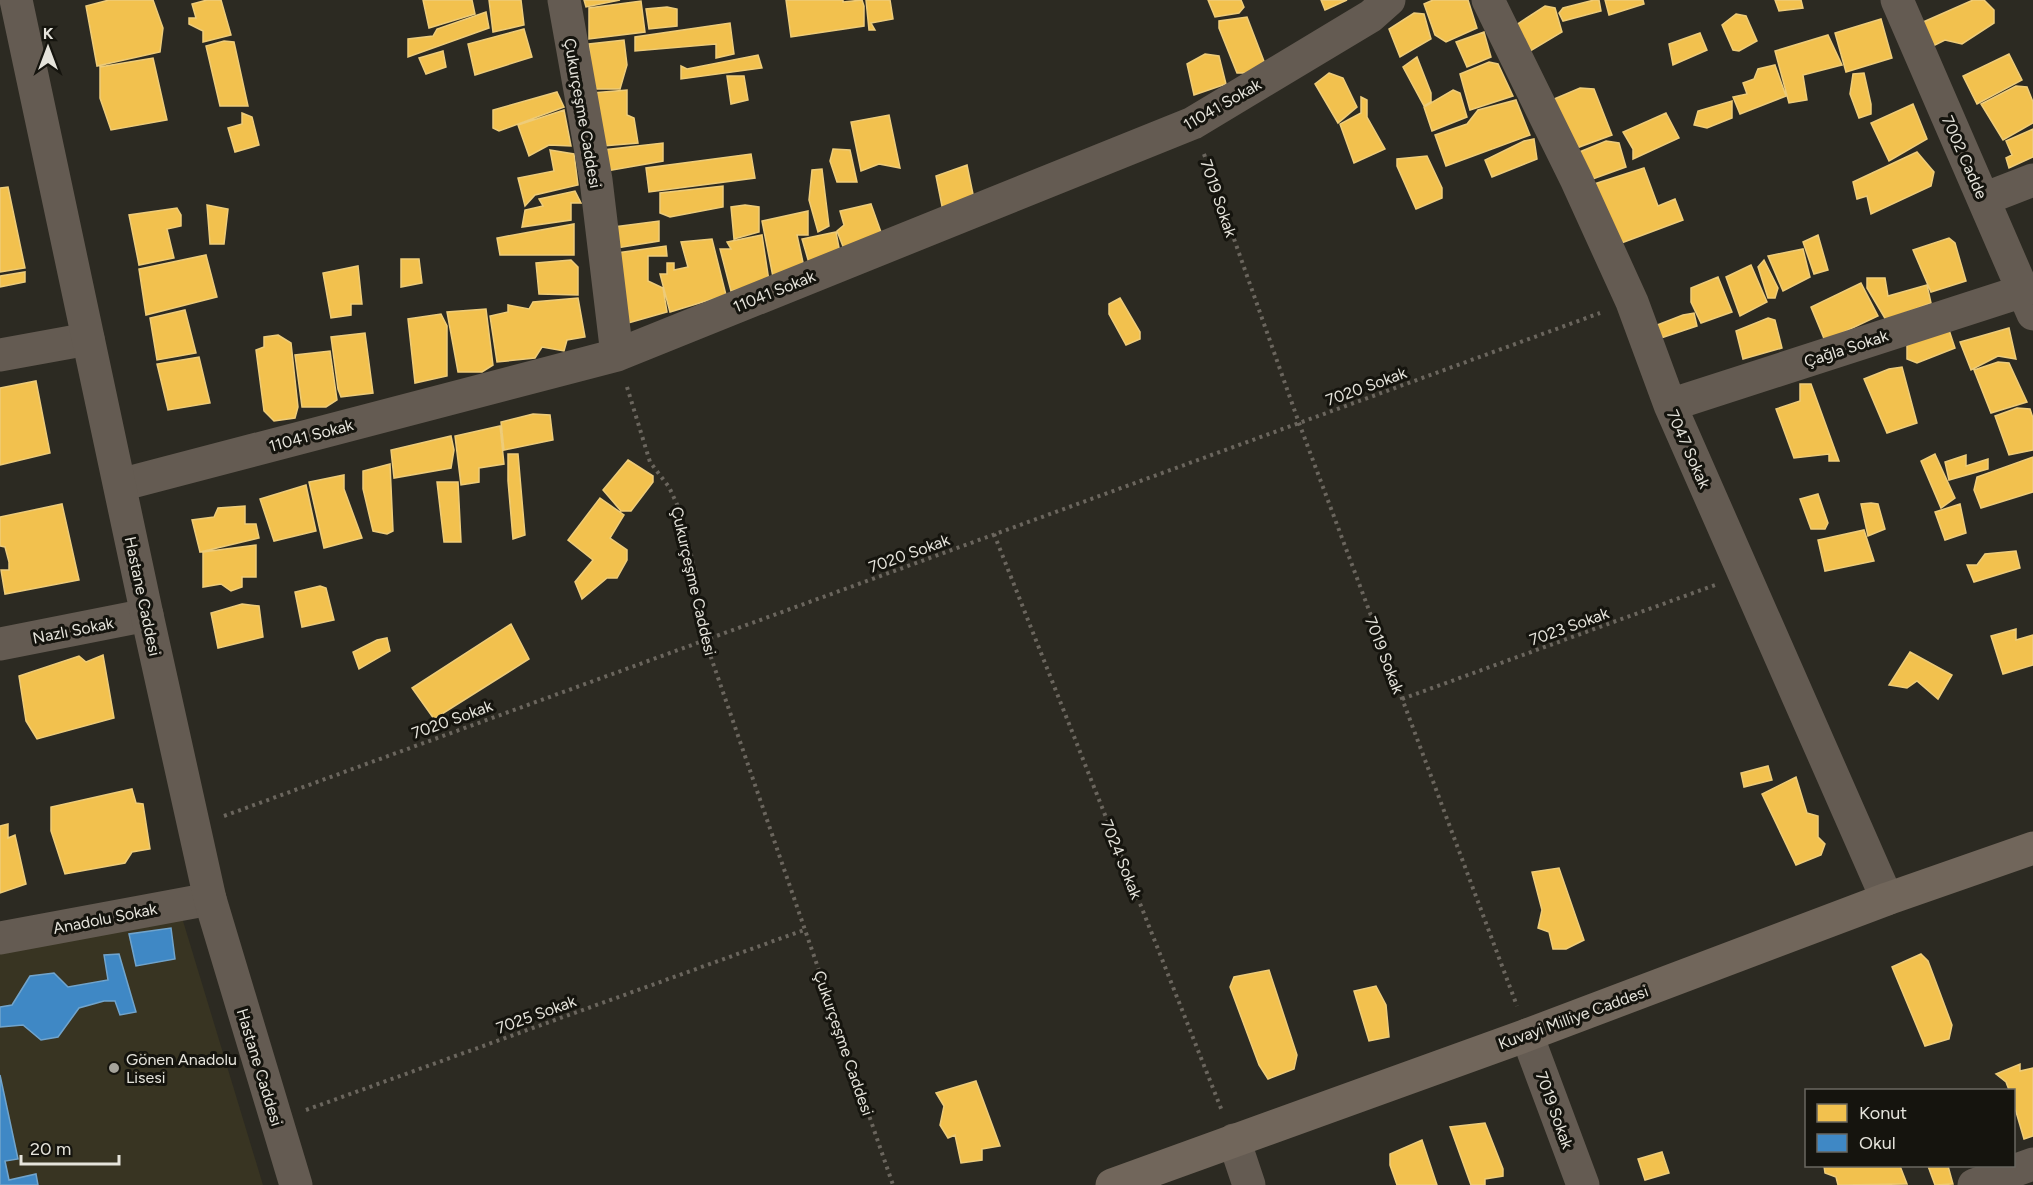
<svg xmlns="http://www.w3.org/2000/svg" width="2033" height="1185" font-family="Figtree,sans-serif">
<rect width="100%" height="100%" fill="#2c2a22"/>
<path fill="#383422" d="M180,911L263,1185H0V950Z"/>
<path fill="#f2c14e" stroke="#eecc79" stroke-width="1.5" d="M109,0H153L163,28L160,52L97,66L86,6Z
M207,0H221L231,35L203,42V31L189,24V18H196L192,4Z
M423,0H472L475,14L429,28Z
M489,0H521L524,25L493,32Z
M584,0H620L586,7Z
M786,0H843V2L862,0L864,6V26L791,37Z
M866,0H890L893,19L871,23L875,30H869Z
M1208,0H1241L1244,7L1239,13L1215,17Z
M1321,0H1347L1325,10Z
M1433,0H1468L1477,28L1446,42L1435,35L1424,4Z
M1594,0H1599L1601,11L1563,21L1559,13L1563,8Z
M1605,0H1643L1644,4L1609,15Z
M1775,0H1801L1803,8L1779,11Z
M1973,0H1984L1994,10V23L1962,44L1945,40L1931,47L1921,23Z
M641,1L645,32L589,39V8Z
M1545,6L1555,8L1562,32L1527,53L1516,25Z
M667,7L677,9V26L649,29L646,9Z
M486,12L489,28L408,57V39L433,36L437,29Z
M1414,13L1424,14L1431,39L1400,57L1389,29Z
M1736,14L1746,16L1757,41L1739,51L1733,50L1722,25Z
M1247,17L1265,64L1247,73H1237L1219,28V21Z
M1881,19L1892,58L1846,72L1835,33Z
M730,23L734,54L716,58V44L635,51V37Z
M524,29L532,57L475,75L468,44Z
M1484,32L1491,57L1467,67L1456,42Z
M1700,33L1707,50L1673,65L1669,44Z
M1828,35L1842,65L1803,75L1807,100L1789,103L1775,51Z
M624,40L627,65L620,89H592L589,44Z
M224,41L234,42L248,106H220L206,46Z
M443,51L446,67L426,74L419,58Z
M1205,54L1219,56L1226,84L1194,95L1187,64Z
M2009,54L2022,80L1977,104L1963,76Z
M758,55L762,68L681,79V66L687,69Z
M1417,57L1431,93V102L1424,106L1403,67Z
M153,58L167,120L111,130L100,98V67Z
M1489,62L1498,64L1513,96L1470,110L1460,74Z
M1775,65L1786,96L1740,114L1733,97L1747,94L1743,83L1754,79L1758,69Z
M1329,73L1343,78L1357,107L1338,123L1315,84Z
M1864,73L1871,104V114L1859,118L1850,94L1853,74Z
M727,76H744L748,100L731,104Z
M2016,86L2027,87L2033,102V123L2003,140L1981,104Z
M1580,88L1594,89L1612,135L1574,149L1552,100Z
M627,90V115L634,118L638,143L603,146L592,93Z
M1453,90L1460,93L1467,117L1432,131L1424,107Z
M557,92L564,107L499,131L493,128V110Z
M1361,97L1367,100V117L1385,149L1354,163L1340,124L1361,113Z
M1516,100L1530,135L1446,166L1435,135L1467,124L1478,110Z
M1732,101V118L1707,128L1694,125L1698,111Z
M1913,104L1927,139L1889,161L1871,123Z
M564,110L571,146L549,145L529,156L518,125Z
M242,113L252,117L259,145L235,152L228,128L242,124Z
M1666,113L1679,138L1633,159V149L1623,132Z
M889,115L900,168L879,164L861,171L851,122Z
M2033,129V157L2009,168L2006,158L2012,155L2006,141Z
M1534,139L1537,159L1492,177L1485,160L1524,141Z
M1606,141L1619,143L1626,167L1587,181L1577,153Z
M663,143V161L607,171L603,150Z
M833,149L850,150L857,182H837L830,161Z
M550,150L574,154L578,185L535,195L525,206L518,178L554,171Z
M1917,152L1934,172L1931,186L1871,214L1867,196L1857,199L1853,182Z
M751,154L755,178L649,192L646,168Z
M1427,156L1442,188V198L1416,209L1397,166V159Z
M967,165L975,204L943,211L936,176Z
M1644,168L1658,206L1675,199L1683,220L1616,245L1591,185Z
M822,169L829,226L818,232L809,200L812,170Z
M723,186V207L670,217L660,213V193Z
M8,187L25,268L0,272V188Z
M575,191L581,203H571V220L522,227L525,210L543,206L539,199Z
M871,204L882,235L844,249L837,231L844,225L840,211Z
M207,205L228,209L224,244H210Z
M745,205L759,207V232L734,239L731,207Z
M177,208L181,215V226L167,229L174,258L139,265L129,215Z
M808,211V235H797L804,267L773,277L762,221Z
M659,221V241L617,248L614,227Z
M574,224V255H500L497,238Z
M836,232L840,253L809,263L802,239Z
M762,235L769,281L731,291L720,249H731L727,242Z
M1818,235L1828,270L1814,274L1803,242Z
M1949,238L1955,243L1966,281L1931,292L1913,250Z
M712,239L726,295L670,312L660,274H667V263H674V270L688,267L681,242Z
M666,246L667,256H648V281L663,288L667,312L628,323L617,253Z
M1803,249L1810,277L1783,291L1768,256Z
M206,255L217,297L146,315L139,269Z
M401,259H419L422,283L401,287Z
M571,260L578,267V295L539,294L536,263Z
M1764,260L1778,288L1775,298H1768L1758,267Z
M1751,265L1767,302L1740,316L1726,277Z
M358,266L362,304H351V315L331,318L323,273Z
M25,272V282L0,287V276Z
M1718,277L1732,312L1701,323L1691,302V288Z
M1867,278H1885L1888,296L1927,285L1931,303L1886,320L1867,288Z
M1861,283L1878,316L1825,341L1811,307Z
M578,298L585,337L567,340L564,351L542,347L535,358L497,362L490,316L508,312V305L529,309L533,302Z
M1120,298L1140,332V339L1126,345L1109,314V304Z
M486,309L493,365L482,372H458L447,312Z
M185,310L196,353L157,360L150,318Z
M1694,313L1697,326L1655,340L1652,327L1683,315Z
M441,314L447,326V376L415,383L408,319Z
M1768,318L1775,320L1782,348L1743,359L1736,331Z
M2009,328L2016,359L1998,356L1971,370L1960,342Z
M1949,330L1955,348L1917,363L1907,359V345Z
M365,333L373,393L341,397L338,389L331,337Z
M278,335L291,343L298,407L295,418L274,421L264,411L256,350L264,347V337Z
M330,351L337,400L326,407H302L295,355Z
M199,357L210,403L168,410L157,364Z
M1998,362L2009,363L2027,402L1991,413L1974,370Z
M1902,367L1917,423L1887,433L1864,379L1889,369Z
M36,381L50,453L0,465V388Z
M1800,384H1811L1839,461H1829V454L1794,458L1776,409L1800,401Z
M2017,408L2030,409L2033,418V450L2009,455L1995,416Z
M533,414L550,415L553,440L504,450L501,422Z
M500,426L504,464L479,468V482L461,485L455,436Z
M451,436L454,450L451,468L394,478L391,450Z
M508,454H518L525,535L513,539L508,481Z
M1935,454L1955,498L1941,508L1921,461Z
M1966,455V466L1988,459V469L1949,480L1945,462Z
M2033,457V492L1981,508L1974,490L1977,477Z
M628,460L653,476V482L631,511H621L603,490Z
M390,464L393,531L387,534L373,531L363,489V471Z
M344,475V489L362,538L324,548L309,482Z
M437,482H458L461,542H444Z
M306,485L316,531L274,541L260,499Z
M1818,494L1828,523L1825,529H1811L1800,499Z
M600,498L624,515L610,538L627,550V560L617,578H607L582,599L575,582L593,560L568,540Z
M1871,503L1878,504L1885,529L1868,536L1861,504Z
M62,504L79,580L5,594L1,570H9V562L5,547L0,546V517Z
M1960,504L1966,533L1945,540L1935,512Z
M245,506V524H256L259,538L200,552L192,520L214,517L218,508Z
M1864,530L1874,561L1825,571L1818,540Z
M256,545V577H242V587L231,591L221,584L203,587V552Z
M2016,551L2020,568L1974,582L1967,565H1977L1985,554Z
M320,586L326,588L334,620L302,627L295,592Z
M242,604L259,606L263,637L218,648L211,613Z
M511,624L529,659L434,719L412,688Z
M2016,629V640L2033,635V665L2003,674L1991,636Z
M387,638L390,651L359,669L353,652L377,640Z
M1910,652L1952,675L1938,699L1917,681L1907,688L1889,685Z
M103,655L114,718L37,739L26,721L19,676L79,656L86,662Z
M1768,766L1772,780L1744,787L1741,773Z
M1796,777L1807,813L1818,816V837L1825,844L1821,855L1796,865L1762,794Z
M132,789L136,803L143,804L150,849L132,852L125,863L65,874L51,831V807Z
M8,824V838L15,835L26,884L0,893V826Z
M1559,868L1584,940L1566,949H1553L1549,932L1538,928L1542,910L1532,872Z
M1921,954L1928,961L1952,1025L1949,1039L1925,1046L1892,967Z
M1269,970L1297,1055L1294,1069L1268,1079L1259,1065L1230,987L1234,977Z
M1376,986L1386,1005L1389,1037L1369,1041L1354,991Z
M2020,1064V1071L2033,1068V1136L2024,1139L2014,1105V1090H2009L2006,1082L1996,1074Z
M976,1081L1000,1146L982,1149V1160L961,1163L955,1135L948,1138L940,1125L944,1106L936,1093Z
M1485,1123L1503,1169V1176L1485,1179V1185H1471L1450,1127Z
M1422,1140L1437,1185H1397L1390,1165V1154Z
M1662,1152L1669,1173L1645,1180L1638,1159Z
M1824,1166H1900L1907,1184L1838,1185L1836,1177L1825,1173Z
M1928,1166H1948L1953,1184L1935,1185Z"/>
<path fill="#3f88c5" stroke="#71a4cc" stroke-width="1.5" d="M171,928L175,959L136,966L129,934Z
M119,954L136,1012L120,1015L115,1001H104L79,1008L58,1037L41,1040L23,1025L0,1027V1007L12,1005L30,976L54,973L68,987L108,980L104,955Z
M0,1075L18,1159L5,1161L9,1180L36,1174L38,1185H0Z"/>
<g fill="none" stroke-linecap="round" stroke-linejoin="round">
<path stroke="#6b665e" stroke-width="4" stroke-dasharray="3 4.5" stroke-linecap="butt" d="M1204,154L1299,423L1517,1006
M627,387L650,462L669,487L681,513L695,571L705,640L893,1185
M994,534L1222,1111
M1402,699L1715,585
M224,816L1600,313
M306,1110L804,930"/>
<path stroke="#645b52" stroke-width="33" d="M564,0L596,180L617,355
M1488,0L1576,179L1632,302L1670,405L1887,899
M1897,0L2033,314
M1984,199L2033,180
M0,355L88,339
M1670,405L2023,291
M120,485L617,355L1193,123L1371,16L1389,0
M0,644L147,615
M0,938L210,899
M1527,1035L1583,1185
M1234,1140L1249,1185
M1974,1185L2033,1164"/>
<path stroke="#645b52" stroke-width="33" d="M16,0L147,615L210,899L296,1185"/>
<path stroke="#71665b" stroke-width="33" d="M1112,1185L1527,1035L1887,899L2033,848"/>
</g>
<circle fill="#a5a39b" stroke="#15140e" stroke-width="2" cx="114" cy="1068" r="6"/>
<g text-anchor="middle" stroke-width="6" stroke-linejoin="round" paint-order="stroke">
<g font-size="16" fill="#e6e4dc" stroke="#15140e">
<text transform="translate(1222 104) rotate(-30)" y="6">11041 Sokak</text>
<text transform="translate(583 113) rotate(80)" y="6">Çukurçeşme Caddesi</text>
<text transform="translate(1965 157) rotate(66)" y="6">7002 Cadde</text>
<text transform="translate(1219 198) rotate(71)" y="6">7019 Sokak</text>
<text transform="translate(774 291) rotate(-22)" y="6">11041 Sokak</text>
<text transform="translate(1846 348) rotate(-18)" y="6">Çağla Sokak</text>
<text transform="translate(1366 386) rotate(-20)" y="6">7020 Sokak</text>
<text transform="translate(311 435) rotate(-15)" y="6">11041 Sokak</text>
<text transform="translate(1689 449) rotate(66)" y="6">7047 Sokak</text>
<text transform="translate(909 553) rotate(-20)" y="6">7020 Sokak</text>
<text transform="translate(694 581) rotate(77)" y="6">Çukurçeşme Caddesi</text>
<text transform="translate(143 596) rotate(78)" y="6">Hastane Caddesi</text>
<text transform="translate(1569 626) rotate(-20)" y="6">7023 Sokak</text>
<text transform="translate(73 630) rotate(-11)" y="6">Nazlı Sokak</text>
<text transform="translate(1385 655) rotate(69)" y="6">7019 Sokak</text>
<text transform="translate(452 719) rotate(-20)" y="6">7020 Sokak</text>
<text transform="translate(1122 859) rotate(68)" y="6">7024 Sokak</text>
<text transform="translate(105 918) rotate(-11)" y="6">Anadolu Sokak</text>
<text transform="translate(536 1014) rotate(-20)" y="6">7025 Sokak</text>
<text transform="translate(1573 1017) rotate(-20)" y="6">Kuvayi Milliye Caddesi</text>
<text transform="translate(844 1043) rotate(71)" y="6">Çukurçeşme Caddesi</text>
<text transform="translate(260 1067) rotate(73)" y="6">Hastane Caddesi</text>
<text transform="translate(1555 1110) rotate(70)" y="6">7019 Sokak</text>
</g>
<g font-size="16" fill="#e6e4dc" stroke="#15140e" text-anchor="start">
<text x="126" y="1065">Gönen Anadolu<tspan x="126" dy="18">Lisesi</tspan></text>
</g>
</g>
<rect x="1805" y="1089" width="210" height="78" fill="#15140e" stroke="#696760" stroke-width="1.5"/>
<rect x="1817" y="1104" width="30" height="18" fill="#f2c14e" stroke="#696760" stroke-width="1.5"/>
<text x="1859" y="1119" font-size="18" fill="#e6e4dc">Konut</text>
<rect x="1817" y="1134" width="30" height="18" fill="#3f88c5" stroke="#696760" stroke-width="1.5"/>
<text x="1859" y="1149" font-size="18" fill="#e6e4dc">Okul</text>
<g transform="translate(48 48)" stroke="#15140e" stroke-width="4.5" paint-order="stroke">
<path d="M0-4.5L10 22L0 15L-10 22Z" fill="#e6e4dc"/>
<text y="-9" font-size="16" font-weight="bold" text-anchor="middle" fill="#e6e4dc">K</text>
</g>
<path d="M21 1155v9h98v-9" fill="none" stroke="#e6e4dc" stroke-width="3"/>
<text x="30" y="1155" font-size="18" fill="#e6e4dc" stroke="#15140e" stroke-width="4.5" paint-order="stroke">20 m</text>
</svg>
